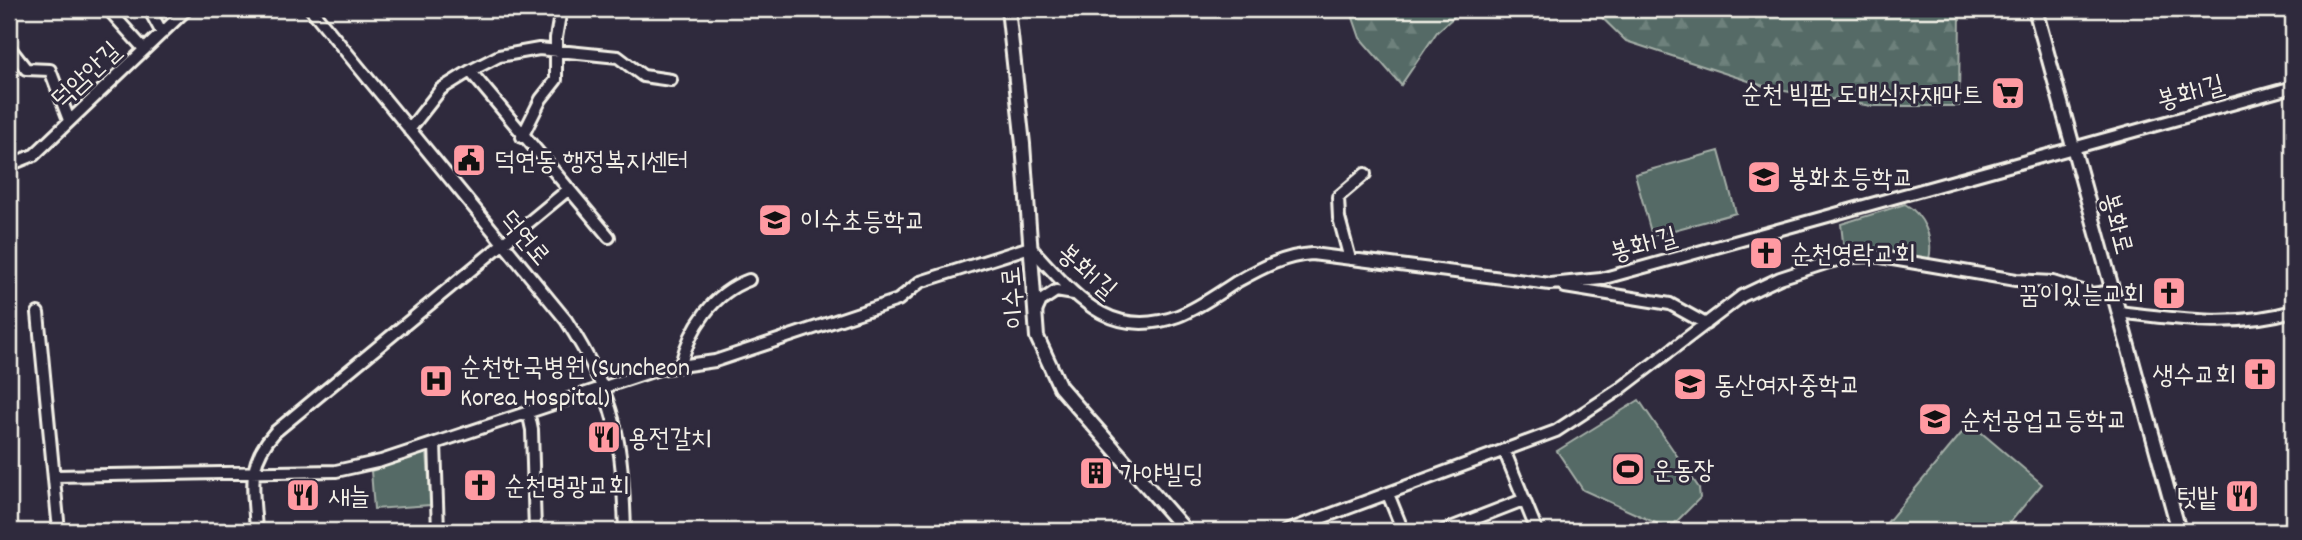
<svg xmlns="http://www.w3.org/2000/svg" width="2302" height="540" font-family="Dekko,'Poor Story',sans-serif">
<defs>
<pattern id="forest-firs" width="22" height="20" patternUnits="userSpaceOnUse" patternTransform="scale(1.75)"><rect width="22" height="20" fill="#556b66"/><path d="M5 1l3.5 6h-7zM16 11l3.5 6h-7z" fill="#6e817c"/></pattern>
</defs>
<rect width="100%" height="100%" fill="#2f2a3d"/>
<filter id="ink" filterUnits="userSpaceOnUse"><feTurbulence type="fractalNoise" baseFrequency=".0143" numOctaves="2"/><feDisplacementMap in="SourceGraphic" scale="14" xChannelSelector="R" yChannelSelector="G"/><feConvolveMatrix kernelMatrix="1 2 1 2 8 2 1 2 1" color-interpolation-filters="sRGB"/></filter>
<g filter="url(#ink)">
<path fill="url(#forest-firs)" stroke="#a4aea7" stroke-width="2" d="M1350,9H1463L1437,32L1401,85L1360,38Z
M1593,9H1960L1959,106H1871L1773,89L1626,41Z"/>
<path fill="#556b66" stroke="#a4aea7" stroke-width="2" d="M1719,151L1736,213L1652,236L1635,174Z
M1905,204C1923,214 1934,239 1929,259L1871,247L1844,251L1841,224Z
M1639,400L1699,488L1700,498L1669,529L1583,490L1557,451Z
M1970,423L2042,484L2003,531H1880Z
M427,452L431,505L374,509L371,471Z"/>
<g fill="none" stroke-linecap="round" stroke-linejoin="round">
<g stroke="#f4f1e8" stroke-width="16">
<path id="minor" d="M108,9L144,49
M149,9L162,33
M311,9L566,320C617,399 622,439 625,531
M9,47L26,69L50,70L69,120
M470,71L499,56L539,49L618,57L643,76L671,80
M409,130L441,89L470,71L609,237
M522,137L541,99L556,80V38L561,9
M9,165L34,155L187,9
M1350,259L1339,218L1338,197L1365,174
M1565,287L1670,304L1706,324
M2119,312C2178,319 2235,328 2293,311
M38,313L59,531
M1035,314L1041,301L1056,291L1074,294
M681,364C690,328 713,293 749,280
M528,411L532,430L535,531
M435,443L438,531
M1504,450L1537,531
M54,476L336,471L381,461L659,369L715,361L898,300L920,282L1030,247C1073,292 1107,342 1178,316C1199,308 1219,293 1238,281C1263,267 1284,256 1312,254L1550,284L1601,279L2293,87
M1388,494L1403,531
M256,531C254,489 245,465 275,432L569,189
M1286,531L1556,431L1620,389L1742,296L1780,278L1829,262L1851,257L1875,256L2016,280L2053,282L2092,294L2113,291
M1443,531L1523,500"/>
</g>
<g stroke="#f4f1e8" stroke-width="18">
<path id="major" d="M1008,9L1023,144L1037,337L1060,387L1186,531
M2035,9L2179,531"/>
</g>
<use href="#minor" stroke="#2f2a3d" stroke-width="10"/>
<use href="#major" stroke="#2f2a3d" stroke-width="12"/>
</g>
</g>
<defs>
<g id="supermarket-square" transform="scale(1.75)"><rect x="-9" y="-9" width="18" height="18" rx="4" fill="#ff9aa2" stroke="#2f2a3d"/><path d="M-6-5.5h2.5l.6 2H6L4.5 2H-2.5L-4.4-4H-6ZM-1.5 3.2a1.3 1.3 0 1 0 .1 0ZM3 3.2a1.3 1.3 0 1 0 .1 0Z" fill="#111"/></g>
<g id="civic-square" transform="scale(1.75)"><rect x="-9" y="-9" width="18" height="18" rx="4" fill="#ff9aa2" stroke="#2f2a3d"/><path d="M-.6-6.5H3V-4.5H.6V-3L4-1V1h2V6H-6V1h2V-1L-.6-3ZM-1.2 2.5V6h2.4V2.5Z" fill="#111"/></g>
<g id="school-square" transform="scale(1.75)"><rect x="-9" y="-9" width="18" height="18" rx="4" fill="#ff9aa2" stroke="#2f2a3d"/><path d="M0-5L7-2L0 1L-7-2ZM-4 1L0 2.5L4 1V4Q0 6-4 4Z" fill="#111"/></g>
<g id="church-square" transform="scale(1.75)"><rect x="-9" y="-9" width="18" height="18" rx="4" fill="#ff9aa2" stroke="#2f2a3d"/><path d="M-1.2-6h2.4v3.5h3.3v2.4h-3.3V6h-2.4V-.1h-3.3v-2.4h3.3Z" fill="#111"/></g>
<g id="hospital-square" transform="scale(1.75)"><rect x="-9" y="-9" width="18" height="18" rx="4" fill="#ff9aa2" stroke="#2f2a3d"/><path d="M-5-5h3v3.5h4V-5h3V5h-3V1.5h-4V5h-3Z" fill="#111"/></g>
<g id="restaurant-square" transform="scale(1.75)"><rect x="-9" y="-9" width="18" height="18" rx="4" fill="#ff9aa2" stroke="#2f2a3d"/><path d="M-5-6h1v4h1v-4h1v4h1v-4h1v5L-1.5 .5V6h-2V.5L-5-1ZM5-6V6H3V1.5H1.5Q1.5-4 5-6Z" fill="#111"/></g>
<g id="stadium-square" transform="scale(1.75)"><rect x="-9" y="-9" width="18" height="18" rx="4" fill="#ff9aa2" stroke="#2f2a3d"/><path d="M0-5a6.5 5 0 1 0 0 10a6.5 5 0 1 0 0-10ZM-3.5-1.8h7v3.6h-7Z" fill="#111"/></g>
<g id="building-square" transform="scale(1.75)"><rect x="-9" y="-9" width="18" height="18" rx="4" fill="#ff9aa2" stroke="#2f2a3d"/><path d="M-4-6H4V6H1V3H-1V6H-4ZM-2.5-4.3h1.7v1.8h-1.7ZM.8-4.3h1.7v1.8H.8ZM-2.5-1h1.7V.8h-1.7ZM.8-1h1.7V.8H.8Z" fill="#111"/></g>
</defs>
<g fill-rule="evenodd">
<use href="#supermarket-square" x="2008" y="93"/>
<use href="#civic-square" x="469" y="160"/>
<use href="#school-square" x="1764" y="177"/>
<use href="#school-square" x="775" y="220"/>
<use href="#church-square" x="1766" y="253"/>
<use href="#church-square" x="2169" y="293"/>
<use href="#church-square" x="2260" y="374"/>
<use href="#hospital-square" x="436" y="381"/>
<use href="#school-square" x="1690" y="384"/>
<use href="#school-square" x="1935" y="419"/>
<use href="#restaurant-square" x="604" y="437"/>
<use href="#stadium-square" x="1628" y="469"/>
<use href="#building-square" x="1096" y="473"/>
<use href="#church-square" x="480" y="485"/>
<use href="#restaurant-square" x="303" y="495"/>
<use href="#restaurant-square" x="2242" y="496"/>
</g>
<g text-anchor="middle" stroke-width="6" stroke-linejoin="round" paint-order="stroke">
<g font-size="26" fill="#f4f1e8" stroke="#2f2a3d">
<text transform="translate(85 74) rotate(-43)" y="9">덕암안길</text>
<text transform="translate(2190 91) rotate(-15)" y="9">봉화1길</text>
<text transform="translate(2118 223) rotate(75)" y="9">봉화로</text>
<text transform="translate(526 237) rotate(50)" y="9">덕연로</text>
<text transform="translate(1643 243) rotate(-15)" y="9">봉화1길</text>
<text transform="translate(1088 270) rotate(41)" y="9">봉화1길</text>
<text transform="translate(1012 298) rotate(-95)" y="9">이수로</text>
</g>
<g font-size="26" fill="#f4f1e8" stroke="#2f2a3d" text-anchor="start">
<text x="1983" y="102" text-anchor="end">순천 빅팜 도매식자재마트</text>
<text x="494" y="169">덕연동 행정복지센터</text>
<text x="1788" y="186">봉화초등학교</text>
<text x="800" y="229">이수초등학교</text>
<text x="1790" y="262">순천영락교회</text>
<text x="2144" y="302" text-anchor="end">꿈이있는교회</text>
<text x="460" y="375">순천한국병원 (Suncheon<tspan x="460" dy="30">Korea Hospital)</tspan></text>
<text x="2236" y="383" text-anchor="end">생수교회</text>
<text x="1714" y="393">동산여자중학교</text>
<text x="1960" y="428">순천공업고등학교</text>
<text x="628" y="446">용전갈치</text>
<text x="1652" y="478">운동장</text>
<text x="1120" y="482">가야빌딩</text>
<text x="504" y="494">순천명광교회</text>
<text x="328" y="504">새늘</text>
<text x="2218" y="505" text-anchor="end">텃밭</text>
</g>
</g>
<rect width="2302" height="540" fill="none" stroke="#2f2a3d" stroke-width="35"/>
<rect x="18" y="18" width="2267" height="505" fill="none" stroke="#f4f1e8" stroke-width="2.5" filter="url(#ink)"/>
</svg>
